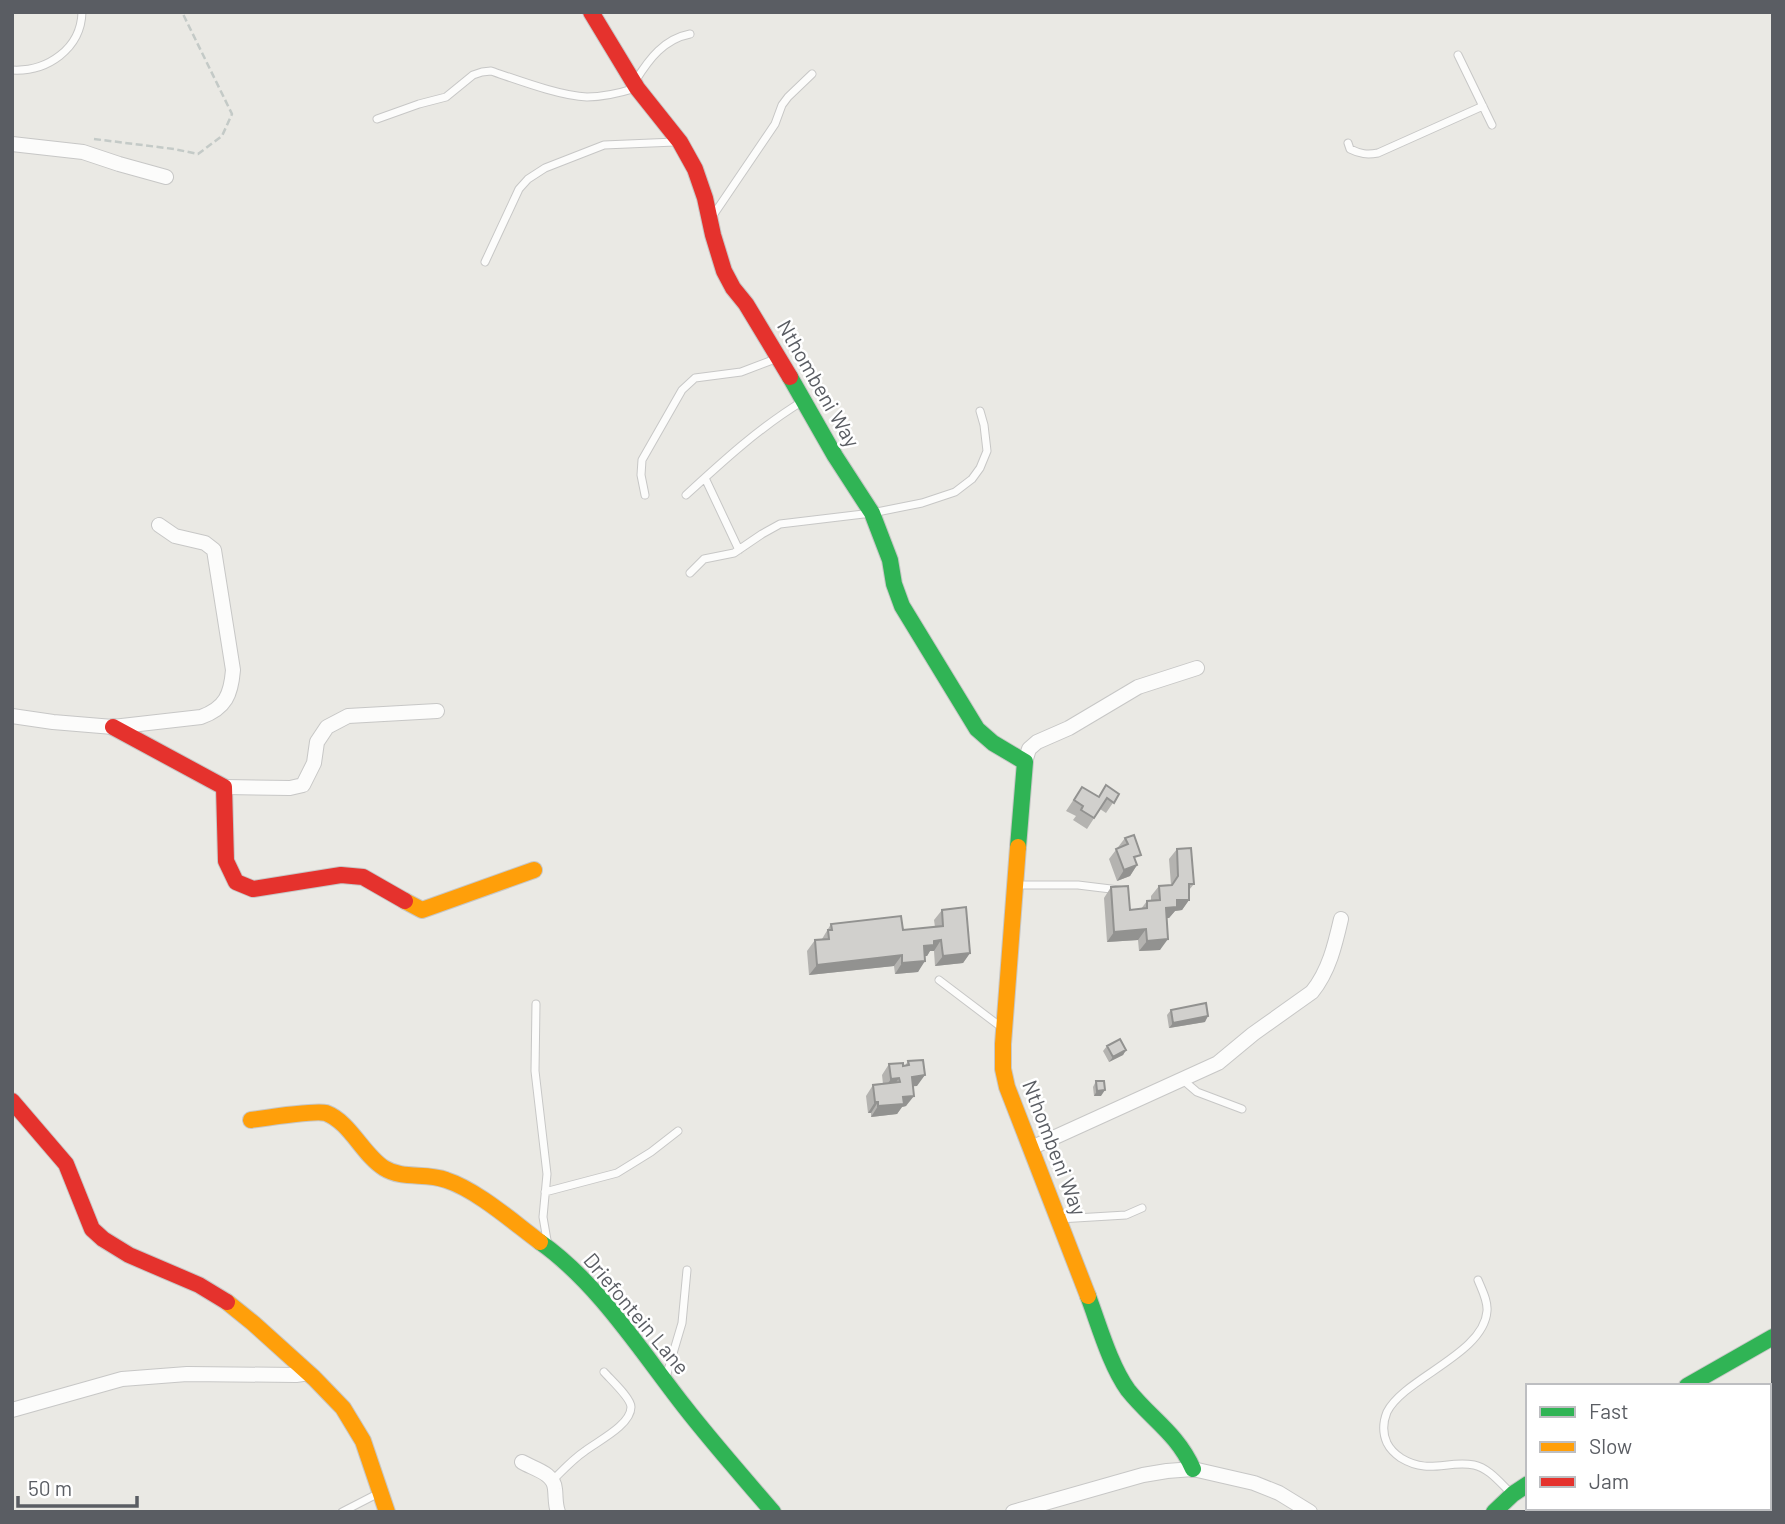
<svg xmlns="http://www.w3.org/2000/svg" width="1785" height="1524" font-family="Barlow,sans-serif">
<rect width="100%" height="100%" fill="#eae9e4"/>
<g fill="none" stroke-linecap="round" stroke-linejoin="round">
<g stroke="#c7c7c6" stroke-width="9">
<path id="lane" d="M1458,55L1492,125
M12,70C47,72 81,49 82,12
M636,80C649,59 664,39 690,34
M377,119L419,104L446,97L473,75L482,72L491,71C518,80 560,96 587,97C604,97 620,93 636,88
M1348,143L1350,149C1360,154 1367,155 1378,153L1483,106
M712,217L775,124L782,105L788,97L812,74
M485,262L519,189L528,179L545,168L604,145L675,142
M705,478L739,550
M645,495L641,475L642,460L682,390L695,378L741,372L778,358
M686,495C723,461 760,427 803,401
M690,573L704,559L734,553L762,534L780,524L872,513L922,503L955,492L972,479L980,468L987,451L984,425L980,411
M1016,885H1078L1119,890
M939,980L1001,1027
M536,1004L535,1071L547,1174L543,1217L547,1240
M1183,1080L1197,1092L1242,1109
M545,1192L617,1173L651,1152L678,1131
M1059,1219L1126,1215L1142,1208
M1478,1280C1482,1290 1488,1301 1487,1311C1484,1354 1404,1378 1387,1412C1383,1422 1382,1432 1387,1443C1390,1449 1395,1454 1401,1458C1429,1475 1447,1460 1474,1465C1489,1468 1501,1484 1512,1494
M666,1377L682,1323L687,1270
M553,1480C563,1470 573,1459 585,1451C598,1441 631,1425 631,1407C631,1398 610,1379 604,1372
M342,1512L379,1493"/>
</g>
<g stroke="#c7c7c6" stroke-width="16">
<path id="street" d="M12,144L83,152L119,164L166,177
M12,716L53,722L113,727L201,717C226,708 231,694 233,670L214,550L205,543L175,536L159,525
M1025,762L1029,749L1037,742L1069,728L1138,687L1197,668
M224,787L290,788L303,785L314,763L317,742L327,727L348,716L437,711
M1031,1148L1218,1063L1253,1034L1312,992C1329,971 1335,945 1341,919
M12,1410L122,1379L187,1374L296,1375L309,1373
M522,1462C534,1469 554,1473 555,1489C556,1498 555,1504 558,1512
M1013,1512L1143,1475L1167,1471L1193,1469L1254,1483L1279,1493L1310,1512"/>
</g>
<g stroke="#c7c7c6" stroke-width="18">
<path id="fast" d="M790,377L835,456L872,513L890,560L894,584L902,606L977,729L993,743L1025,762L1018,847
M540,1242C598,1283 641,1351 684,1406C712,1442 743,1477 773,1512
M1088,1296C1099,1325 1110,1365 1128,1390C1151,1419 1177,1433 1193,1469
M1687,1386L1773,1337
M1494,1512L1513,1494L1528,1484"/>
</g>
<g stroke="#c7c7c6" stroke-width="18">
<path id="slow" d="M1018,847L1003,1044V1069L1007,1087L1088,1296
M405,901L422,910L534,870
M251,1120C265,1118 315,1110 326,1113C350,1122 363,1155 384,1168C403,1180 426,1172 446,1180C477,1190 513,1222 540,1242
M227,1302L253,1323L314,1378L343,1408L363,1441L387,1512"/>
</g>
<g stroke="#c7c7c6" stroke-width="18">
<path id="jam" d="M591,12L637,88L680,142L695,169L705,198L713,235L724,271L733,288L746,304L790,377
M113,727L224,787L226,861L236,882L253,889L341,875L363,877L405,901
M12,1101L66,1164L92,1229L103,1239L129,1255L199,1285L227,1302"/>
</g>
<path stroke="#c4cac7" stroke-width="2.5" stroke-dasharray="7 3.5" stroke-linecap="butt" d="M94,139L174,149L198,154L222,136L232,114L182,12"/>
<use href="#lane" stroke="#fcfcfb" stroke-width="7"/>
<use href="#street" stroke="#fcfcfb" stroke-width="14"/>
<use href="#fast" stroke="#30b455" stroke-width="16"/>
<use href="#slow" stroke="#ff9f0a" stroke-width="16"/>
<use href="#jam" stroke="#e5322d" stroke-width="16"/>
</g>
<path fill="#b4b3b0" d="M1106,785L1119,794L1106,813L1100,809L1087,829L1073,820L1076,816L1066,811L1082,787L1098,797Z
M1125,838L1137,865L1130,876L1117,881L1109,859Z
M1177,849L1194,884L1189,890V900L1182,910L1175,911L1169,918H1166L1160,950L1139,951L1138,940L1107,942L1104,898L1111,887L1130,910L1141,909L1147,901H1151V896L1159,886L1171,885L1169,859Z
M942,910L970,953L963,963L935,966L934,951H930L927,956H925L918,972L895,974L894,966L809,975L807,951L815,940L822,939L831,924L903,930L935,927L934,920Z
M1171,1010L1205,1022L1169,1028L1167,1015Z
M1107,1046L1126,1050L1123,1055L1109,1062L1103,1051Z
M908,1061L917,1086H913L906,1106L902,1107L897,1114L871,1117V1113H868L866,1096L873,1085L883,1084L882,1075L889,1064L905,1066Z
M1096,1081L1101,1096H1094L1093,1087Z"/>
<path fill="#929290" d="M1137,865L1130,876L1117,881L1124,870Z
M1177,900H1189L1182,910L1175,911L1169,918L1158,919L1166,908Z
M1146,929L1138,940L1107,942L1114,932Z
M1168,939L1160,950L1139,951L1147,941Z
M941,940L934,951H930L927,956L916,957L924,946L934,941Z
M970,953L963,963L935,966L943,956Z
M902,955L894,966L809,975L817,965Z
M925,961L918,972L895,974L902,963Z
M1208,1016L1205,1022L1169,1028L1173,1023Z
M1126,1050L1123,1055L1109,1062L1113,1057Z
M925,1075L917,1086L904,1087L912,1077Z
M899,1078L892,1089L883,1090L891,1079Z
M1105,1090L1101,1096H1094L1097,1091Z
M914,1096L906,1106L902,1107L897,1114L871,1117L878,1106L903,1097Z
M875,1102H878L871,1113H868Z"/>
<path fill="#d1d0cd" stroke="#929290" stroke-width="2" d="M1106,785L1119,794L1114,803L1107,798L1094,818L1081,810L1083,806L1074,800L1082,787L1099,797Z
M1134,835L1141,855L1134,857L1137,865L1124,870L1116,849L1128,844L1125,838Z
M1191,848L1194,884H1189V900H1177V907L1166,908L1168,939L1147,941L1146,929L1114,932L1111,887L1128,886L1130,910L1147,908V901L1160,900L1159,886L1172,885L1178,876L1177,849Z
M966,907L970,953L943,956L941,940L934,941V945L924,946L925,961L902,963V955L817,965L815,940L829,939L828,930H832L831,924L901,916L903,930L943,926L942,910Z
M1206,1003L1208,1016L1173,1023L1171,1010Z
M1120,1039L1126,1050L1113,1057L1107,1046Z
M923,1060L925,1075L912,1077L914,1096L903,1097L904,1104L878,1106V1102H875L873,1085L900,1082L899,1078L891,1079L889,1064L903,1063V1066L909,1065L908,1061Z
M1096,1081H1104L1105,1090L1097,1091Z"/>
<g text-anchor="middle" stroke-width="5" stroke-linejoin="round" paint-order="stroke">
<g font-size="21" fill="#5a5d63" stroke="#fff">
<text transform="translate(818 384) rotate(60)" y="7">Nthombeni Way</text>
<text transform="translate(1054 1148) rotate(69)" y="7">Nthombeni Way</text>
<text transform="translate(636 1314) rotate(50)" y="7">Driefontein Lane</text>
</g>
</g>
<rect width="1785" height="1524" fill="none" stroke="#5a5d63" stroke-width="28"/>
<rect x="1526" y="1384" width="245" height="126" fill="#ffffff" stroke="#bdbec1" stroke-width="2"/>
<rect x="1540" y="1407" width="35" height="10" fill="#30b455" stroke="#bdbec1" stroke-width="2"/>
<text x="1589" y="1419" font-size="21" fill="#5a5d63">Fast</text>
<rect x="1540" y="1442" width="35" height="10" fill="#ff9f0a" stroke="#bdbec1" stroke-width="2"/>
<text x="1589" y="1454" font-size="21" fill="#5a5d63">Slow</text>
<rect x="1540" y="1477" width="35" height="10" fill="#e5322d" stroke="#bdbec1" stroke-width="2"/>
<text x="1589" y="1489" font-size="21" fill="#5a5d63">Jam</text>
<path d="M18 1496v10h119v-10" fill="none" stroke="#5a5d63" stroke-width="3.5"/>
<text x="28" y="1496" font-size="21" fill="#5a5d63" stroke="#ffffff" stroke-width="5" paint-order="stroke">50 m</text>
</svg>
